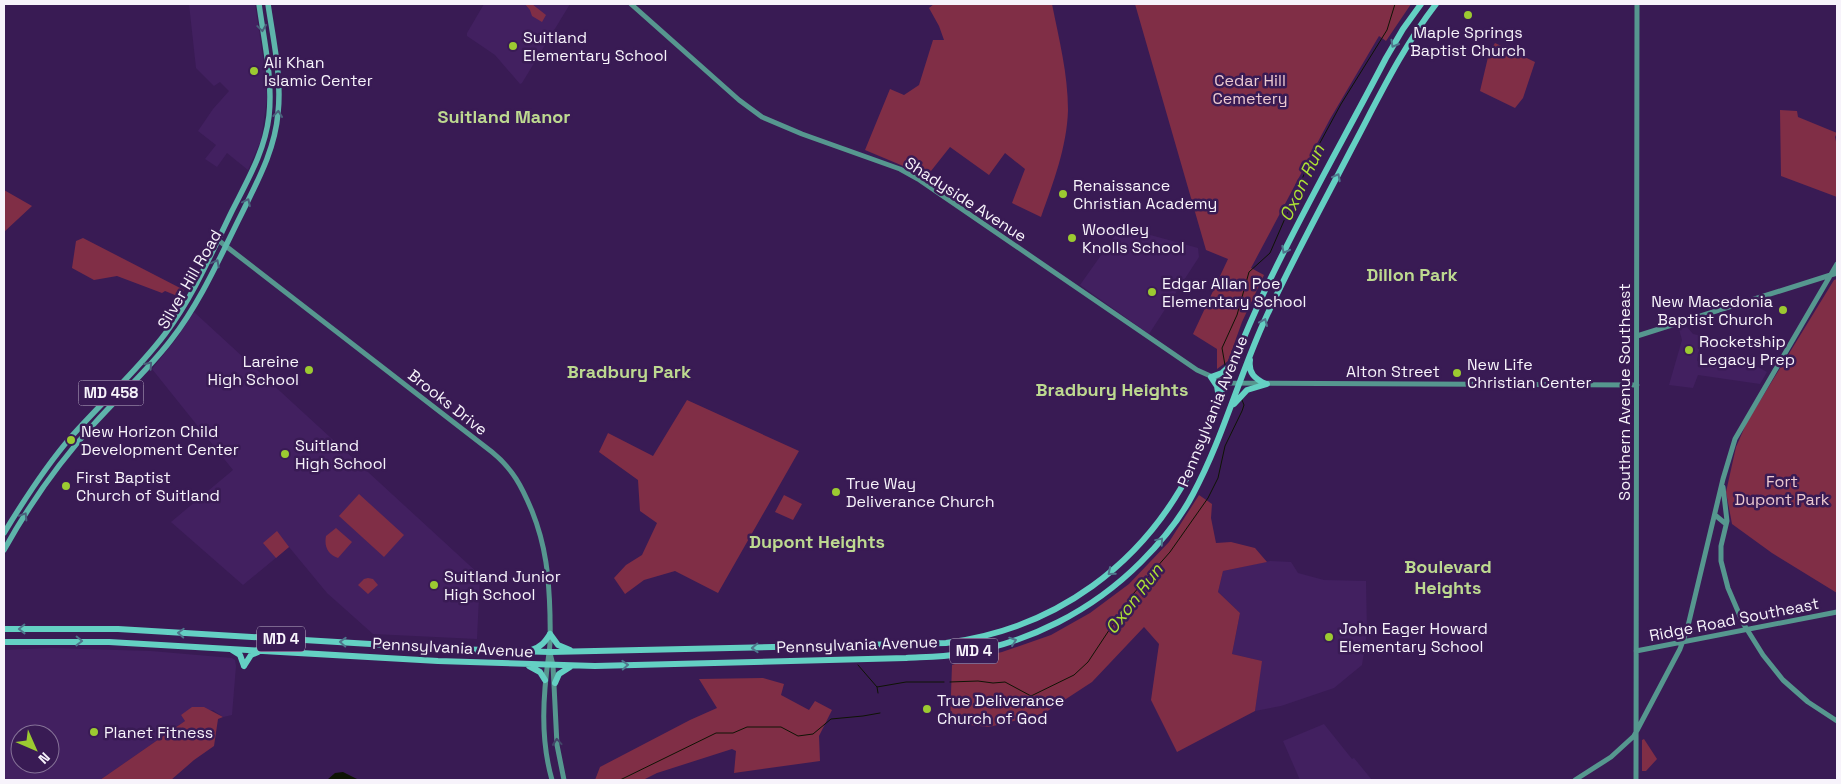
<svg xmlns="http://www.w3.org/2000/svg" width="1841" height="784" font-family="'Space Grotesk',sans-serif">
<rect width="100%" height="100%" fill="#391b54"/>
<path fill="#422060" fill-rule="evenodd" d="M189,4H255L265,71L267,98L261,140L248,170L227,153L217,167L205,159L216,145L198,131L213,109L229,91L220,82L214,86L196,68Z
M484,4H570L522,83L520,84L495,55L467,36V33Z
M1121,227L1198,248L1199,257L1149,334L1080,285Z
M194,312L480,575L477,639L373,634L327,593L289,547L243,585L171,522L233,470L152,369L176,339Z
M1687,327L1693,334L1702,336L1697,361L1758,367L1767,372L1760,384L1698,375L1693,388L1669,385L1682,340L1679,329Z
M1270,561L1291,562L1298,573L1324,580L1366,581L1367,632L1362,665L1334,688L1281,706L1255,711L1261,661L1232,654L1240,613L1218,592L1223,571Z
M51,648L151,651L232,658L235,660L236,666L232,715L223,717L213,710L181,715L185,721L100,780H4V650ZM20,734H50V764H20Z
M1324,724L1352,759L1354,758L1372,780H1300L1283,741Z"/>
<path fill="#802e46" d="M525,4H532L546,15L542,22L532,16L530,10Z
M934,4H1052C1059,39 1068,74 1068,110C1067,147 1053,183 1041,217L1012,203L1025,169L1005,153L989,175L950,147L927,176L865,150L890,89L904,95L919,85L933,40H944L939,26L929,8Z
M1135,4H1411L1386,41L1379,36L1330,119L1251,268L1264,275L1242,322L1228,361L1217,369V349L1193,334L1228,259L1206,250Z
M1495,43L1535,62L1523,98L1515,108L1480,91L1489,53Z
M1780,110L1797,111L1798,117L1837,133L1835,137L1837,146V197L1781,176Z
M4,190L32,206L4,232Z
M83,238L184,290L180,297L165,291L162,293L117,276L94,280L72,268L76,241Z
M1837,279V593L1772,553L1732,524L1726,492L1736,447L1747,422L1834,280Z
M687,400L799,451L718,593L675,571L644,580L625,594L614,578L626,565L642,555L657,523L640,511L638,480L599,452L608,433L653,456Z
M359,494L404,535L384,557L339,516Z
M784,495L802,504L793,520L775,512Z
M1199,495L1212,504L1211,518L1216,543L1231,542L1255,548L1267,562L1223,571L1218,592L1240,613L1232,654L1262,661L1255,711L1177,752L1151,700L1159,644L1144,627L1092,682L1043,714L989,727L950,723L952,665L964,661L1002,652L1051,635L1090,613L1129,584L1169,542Z
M336,528L352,542L338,558C328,554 324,547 326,536Z
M277,531L289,547L276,558L263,543Z
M368,578L373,579L378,585L368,594L358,585L364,579Z
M763,678L784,684L781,695L809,710L815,701L832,710L819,736L820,761L734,773L736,751L732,749L657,773L643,780H595L600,767L690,720L717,708L699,679Z
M192,707H204L223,717L218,719L214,746L194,760L171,780H100L185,721L181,715Z
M1644,739L1657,759L1646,771H1642V740Z"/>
<path fill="#0e1404" d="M343,772L359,780H327L335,773Z"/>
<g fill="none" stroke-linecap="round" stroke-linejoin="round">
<path stroke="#0e1404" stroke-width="1" d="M1225,365L1222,348L1237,315L1249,272L1270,253L1309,163L1341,104L1387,30L1395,4
M858,665L877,687L906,682H944
M950,682L978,681L993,683L1005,682L1031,696L1074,675L1088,662L1133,594L1170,552L1208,498L1218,478L1225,446L1242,411L1244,405L1242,400
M877,687L878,693
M620,780L716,733H733L747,727H781L798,736L813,734L831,719L863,716L880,713"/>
<path stroke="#56978f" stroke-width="5" d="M631,4L739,100L762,117L802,134L900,169L918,179L1197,370L1226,383L1637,385
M218,240L492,452C513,469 522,487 532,511C546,546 549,577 550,615C550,627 551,640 549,653C543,695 540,738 552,780
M1637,336L1837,273
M1723,487L1727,521L1721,546V561L1728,588L1743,623L1763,655L1783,680L1808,702L1837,721
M1715,515L1726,524
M1636,651L1837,612
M550,653L553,665L557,745L564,780
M1575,780L1611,757L1634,736L1680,649L1687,630L1723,479L1735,439L1837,264
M1636,780L1637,4"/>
<path stroke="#5eb5ab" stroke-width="5.5" d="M4,533C24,500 45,467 71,437C102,402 137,371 165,334C193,297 212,252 232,211C247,181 265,151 269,116C273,79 264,41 259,4
M4,550C29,505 59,462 94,424C119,396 148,370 171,340C200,303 220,257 241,215C257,182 275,150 278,113C282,77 273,39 268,4"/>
<path stroke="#64d0c3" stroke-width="6" d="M1250,360C1248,373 1255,379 1266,384
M1219,398L1217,386L1211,377L1222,373L1232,364
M1234,404L1247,390L1267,384
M4,629H118L454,649L550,652L946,643C1056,629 1144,564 1193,466C1203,445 1210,423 1218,401C1231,368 1245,334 1260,301C1298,218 1344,139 1386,58L1403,29L1421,4
M550,634L558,645L570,650
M4,642H109L438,661L595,666L906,658C924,657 943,657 960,654C1029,643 1092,611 1141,562C1161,542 1180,519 1193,494C1222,440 1238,380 1263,324C1290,264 1322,206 1352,148C1378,99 1402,48 1436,4
M232,650L240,655L244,666
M531,650C541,647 545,642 550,634
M244,666L251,655L258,652
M529,666L540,672L545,680
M555,683L559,674L570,667"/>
</g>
<defs><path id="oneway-chevron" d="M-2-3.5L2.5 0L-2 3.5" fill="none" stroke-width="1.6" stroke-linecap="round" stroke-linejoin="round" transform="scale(1.25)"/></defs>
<g stroke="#4a607b">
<use href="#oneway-chevron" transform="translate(262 28) rotate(82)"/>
<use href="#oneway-chevron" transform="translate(278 114) rotate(-84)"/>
<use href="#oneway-chevron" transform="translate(247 202) rotate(-64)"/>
<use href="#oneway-chevron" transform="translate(216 263) rotate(-62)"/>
<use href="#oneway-chevron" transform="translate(149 365) rotate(-48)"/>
<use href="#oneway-chevron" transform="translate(24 516) rotate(-58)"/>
</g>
<g stroke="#4e768c">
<use href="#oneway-chevron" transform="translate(1394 44) rotate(120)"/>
<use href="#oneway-chevron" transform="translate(1337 177) rotate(-62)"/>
<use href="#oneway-chevron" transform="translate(1285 250) rotate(118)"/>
<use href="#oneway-chevron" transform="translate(1264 322) rotate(-66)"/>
<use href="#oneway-chevron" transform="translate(1160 541) rotate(-50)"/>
<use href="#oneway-chevron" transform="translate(1111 572) rotate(140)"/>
<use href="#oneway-chevron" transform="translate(22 629) rotate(179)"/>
<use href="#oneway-chevron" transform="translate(181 633) rotate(-177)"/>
<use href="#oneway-chevron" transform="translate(79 641) rotate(1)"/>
<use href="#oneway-chevron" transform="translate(1013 641) rotate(-19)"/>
<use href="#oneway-chevron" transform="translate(343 642) rotate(-177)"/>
<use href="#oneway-chevron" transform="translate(755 648) rotate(178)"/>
<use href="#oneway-chevron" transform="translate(625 665) rotate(-3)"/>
</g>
<use stroke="#434669" href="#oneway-chevron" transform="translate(557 742) rotate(-95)"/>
<g fill="#9cca31" stroke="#391b54" stroke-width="2">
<circle cx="1468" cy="15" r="5"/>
<circle cx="513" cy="46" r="5"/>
<circle cx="254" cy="71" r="5"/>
<circle cx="1063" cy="194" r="5"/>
<circle cx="1072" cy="238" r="5"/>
<circle cx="1152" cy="292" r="5"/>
<circle cx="1783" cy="310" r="5"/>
<circle cx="1689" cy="350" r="5"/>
<circle cx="309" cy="370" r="5"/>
<circle cx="1457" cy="373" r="5"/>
<circle cx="71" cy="440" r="5"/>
<circle cx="285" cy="454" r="5"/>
<circle cx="66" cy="486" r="5"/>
<circle cx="836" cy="492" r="5"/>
<circle cx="434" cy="585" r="5"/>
<circle cx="1329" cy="637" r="5"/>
<circle cx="927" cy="709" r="5"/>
<circle cx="94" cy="732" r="5"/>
</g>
<g text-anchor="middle" stroke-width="5" stroke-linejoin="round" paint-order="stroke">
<g fill="#391b54" stroke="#beb2c9" stroke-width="1">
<rect x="78.5" y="380.5" width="65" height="25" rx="4"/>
<rect x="257" y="626.5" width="48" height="25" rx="4"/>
<rect x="950" y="638.5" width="48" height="25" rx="4"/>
</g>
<g font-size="15" font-weight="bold" fill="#f7f3fb">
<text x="111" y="398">MD 458</text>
<text x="281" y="644">MD 4</text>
<text x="974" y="656">MD 4</text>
</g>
<g font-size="16" fill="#f7f3fb" stroke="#391b54" text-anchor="start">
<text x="1468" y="38" text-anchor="middle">Maple Springs<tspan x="1468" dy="18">Baptist Church</tspan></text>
<text x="523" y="43">Suitland<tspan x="523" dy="18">Elementary School</tspan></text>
<text x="264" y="68">Ali Khan<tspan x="264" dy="18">Islamic Center</tspan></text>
<text x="1073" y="191">Renaissance<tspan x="1073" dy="18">Christian Academy</tspan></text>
<text x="1082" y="235">Woodley<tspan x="1082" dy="18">Knolls School</tspan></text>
<text x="1162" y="289">Edgar Allan Poe<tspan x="1162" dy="18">Elementary School</tspan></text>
<text x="1773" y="307" text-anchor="end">New Macedonia<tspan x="1773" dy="18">Baptist Church</tspan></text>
<text x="1699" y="347">Rocketship<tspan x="1699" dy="18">Legacy Prep</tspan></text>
<text x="299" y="367" text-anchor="end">Lareine<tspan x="299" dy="18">High School</tspan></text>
<text x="1467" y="370">New Life<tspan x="1467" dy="18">Christian Center</tspan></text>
<text x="81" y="437">New Horizon Child<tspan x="81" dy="18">Development Center</tspan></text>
<text x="295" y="451">Suitland<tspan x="295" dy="18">High School</tspan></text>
<text x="76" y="483">First Baptist<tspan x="76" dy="18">Church of Suitland</tspan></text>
<text x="846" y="489">True Way<tspan x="846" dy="18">Deliverance Church</tspan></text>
<text x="444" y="582">Suitland Junior<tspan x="444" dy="18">High School</tspan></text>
<text x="1339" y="634">John Eager Howard<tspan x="1339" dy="18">Elementary School</tspan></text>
<text x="937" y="706">True Deliverance<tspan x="937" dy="18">Church of God</tspan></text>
<text x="104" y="738">Planet Fitness</text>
</g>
<g font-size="16" fill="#eccad0" stroke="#391b54">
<text x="1250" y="86">Cedar Hill<tspan x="1250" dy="18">Cemetery</tspan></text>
<text x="1782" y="487">Fort<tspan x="1782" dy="18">Dupont Park</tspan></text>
</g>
<g font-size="16" fill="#f7f3fb" stroke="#391b54">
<text transform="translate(966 199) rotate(33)" y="6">Shadyside Avenue</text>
<text transform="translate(189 279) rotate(-60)" y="6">Silver Hill Road</text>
<text x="1393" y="377">Alton Street</text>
<text transform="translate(1624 392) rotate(-90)" y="6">Southern Avenue Southeast</text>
<text transform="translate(448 402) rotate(38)" y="6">Brooks Drive</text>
<text transform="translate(1212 411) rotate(-68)" y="6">Pennsylvania Avenue</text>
<text transform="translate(1734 619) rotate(-11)" y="6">Ridge Road Southeast</text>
<text transform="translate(857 644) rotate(-2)" y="6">Pennsylvania Avenue</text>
<text transform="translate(453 647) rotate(3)" y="6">Pennsylvania Avenue</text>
</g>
<g font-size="18" font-weight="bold" fill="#bdd990" stroke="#391b54">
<text x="504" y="123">Suitland Manor</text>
<text x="1412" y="281">Dillon Park</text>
<text x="629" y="378">Bradbury Park</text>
<text x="1112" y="396">Bradbury Heights</text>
<text x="817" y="548">Dupont Heights</text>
<text x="1448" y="573">Boulevard<tspan x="1448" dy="21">Heights</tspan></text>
</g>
<g font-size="18" font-style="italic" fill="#ade134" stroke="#391b54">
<text transform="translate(1302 183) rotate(-65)" y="6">Oxon Run</text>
<text transform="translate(1134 599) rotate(-53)" y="6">Oxon Run</text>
</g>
</g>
<rect width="1841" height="784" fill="none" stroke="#f7f3fb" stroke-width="10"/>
<g transform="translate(35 749) rotate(135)"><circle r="24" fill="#391b54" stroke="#857197"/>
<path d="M0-4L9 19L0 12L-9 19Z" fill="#9cca31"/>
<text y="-8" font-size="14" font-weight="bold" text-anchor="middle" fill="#f7f3fb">N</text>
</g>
</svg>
